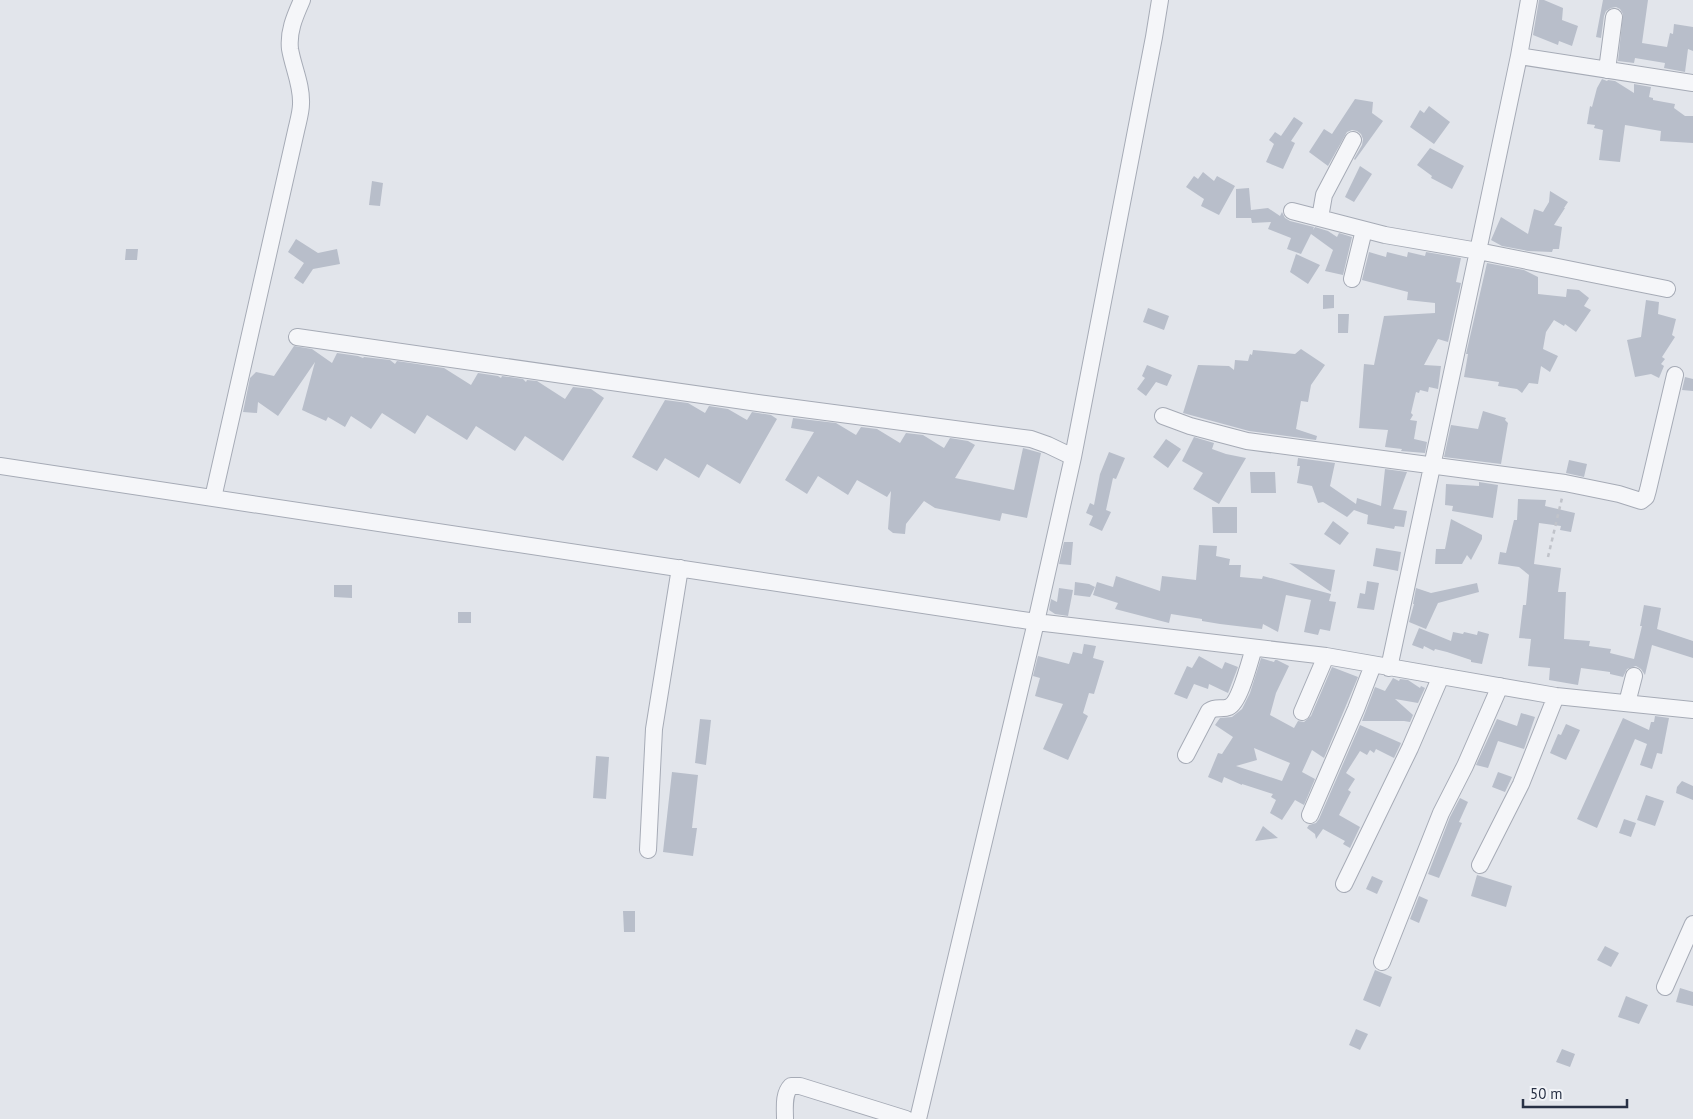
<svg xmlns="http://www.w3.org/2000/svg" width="1693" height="1119" font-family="'PT Sans',sans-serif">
<rect width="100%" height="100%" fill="#e2e5eb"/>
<path fill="#b8beca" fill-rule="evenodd" d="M1539,0H1544L1563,8L1562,20L1578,26L1572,46L1559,41L1558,45L1533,35Z
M1603,0H1648L1642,43L1667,47L1670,33L1673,34L1674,24L1693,27V51L1688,49L1685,72L1664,68L1665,63L1635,58L1634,63L1618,61L1623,14L1620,9L1616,7L1611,8L1606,11L1604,16L1601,38L1596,37Z
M1602,79L1607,81L1608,80L1615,81L1634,93V84L1651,87L1649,97L1653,98V100L1675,104L1674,108L1685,116H1693V143L1660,141L1661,131L1625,125L1620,162L1599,160L1603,130L1594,128L1595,125L1587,124L1590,106L1592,107L1597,88Z
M1355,99L1373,102L1372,113L1383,121L1355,160L1354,159L1362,145L1363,139L1361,134L1357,131L1352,130L1347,132L1328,166L1309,152L1324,129L1332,134Z
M1429,106L1450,122L1434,144L1410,127L1420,110L1424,113Z
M1294,117L1303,123L1291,141L1295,143L1283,169L1266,162L1274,144L1269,140L1275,132L1281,136Z
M1430,148L1464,166L1452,189L1431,178L1432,176L1417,165Z
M1360,166L1372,174L1354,202L1345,197Z
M1203,172L1214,181L1217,176L1235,186L1219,215L1201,206L1204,199L1186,187L1194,176L1198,179Z
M372,181L383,183L380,206L369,205Z
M1249,188L1251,210L1268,208L1280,216L1282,212L1285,218L1290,221L1314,227L1313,230L1315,227L1328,231L1337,237L1339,233L1352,237L1343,275L1325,271L1333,250L1311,234L1301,254L1287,249L1291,238L1268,229L1271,222L1252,223L1251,218H1236V189Z
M1550,191L1568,202L1564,208H1565L1554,225L1562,227L1559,249H1553L1552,252L1528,251L1502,246L1491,240L1501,217L1528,234L1534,209L1543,212L1549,202Z
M296,239L318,253L337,249L340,264L313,269L303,284L294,278L304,263L288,252Z
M126,249H138L137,260H125Z
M1369,252L1386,257L1387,252L1407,257L1408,252L1425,256L1426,252L1461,258L1456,282L1461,283L1448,342L1438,339L1424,365L1441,366L1438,389L1429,387L1428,392L1420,390L1419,393L1416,392L1411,413L1413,415L1410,420L1417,421L1414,439L1427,442L1425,453L1401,451L1402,449L1385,447L1388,430L1359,428L1364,364L1374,365L1384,316L1435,313V303L1407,300L1408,292L1362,280Z
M1296,254L1320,265L1308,284L1290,272Z
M1487,263L1524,270L1538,277V294L1566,297L1567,289L1579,290L1589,298L1584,306L1591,310L1576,332L1565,324L1564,326L1554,320L1546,332L1543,349L1558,356L1550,372L1541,366L1538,384L1529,383L1522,393L1517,389L1498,386L1499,382L1464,377L1468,354H1466Z
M1323,295H1334V308L1323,309Z
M1646,300L1659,302L1658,314L1676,319L1672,335L1675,337L1662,357L1665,359L1661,364L1664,366L1659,378L1651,374L1635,377L1627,340L1641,337Z
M1148,308L1169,316L1164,330L1143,322Z
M1338,314H1349L1348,333H1338Z
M294,346L312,349L332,363L337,353L358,356L363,358L364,357L390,360L395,364L397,361L444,368L471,385L478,373L498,376L501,378L502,376L523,379L526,382L527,380L537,381L565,399L573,387L591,389L604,398L563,461L525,436L515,451L476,426L467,440L427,415L415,434L382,413L371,429L351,416L345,427L328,417L326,421L302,410L315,362L278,416L258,402L257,413L243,412L250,378L256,372L274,376Z
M1301,349L1325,365L1311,385L1308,402L1301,401L1296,429L1317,436L1316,440L1249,431L1183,413L1198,365L1229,366L1234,370L1235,360L1248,361L1250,354L1252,355L1253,350L1295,354Z
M1147,365L1172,375L1167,386L1156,382L1146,396L1137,389L1145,378L1142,376Z
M1685,377L1693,379V391L1682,390Z
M665,400L688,403L705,413L709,406L728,409L747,420L752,412L771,415L777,419L740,484L707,464L699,478L665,458L657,471L632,457Z
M1483,411L1506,418L1505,420L1508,423L1501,464L1444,457L1451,425L1478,429Z
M793,418L836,423L856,435L861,427L877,429L900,443L906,433L923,435L944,448L950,438L968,441L975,445L955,478L1014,490L1023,448L1041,453L1027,518L1002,513L1000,521L935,508L924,501L906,524L905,534L893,533L888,529L891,491L887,497L857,480L848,495L818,476L807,494L785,480L814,432L791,428Z
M1194,437L1214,443L1212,449L1226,454L1246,458L1219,504L1193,489L1203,473L1182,461Z
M1166,439L1181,449L1168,468L1153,457Z
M1109,452L1125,458L1116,479L1113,478L1106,510L1111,512L1102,531L1089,525L1093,516L1086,513L1090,503L1094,505L1100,474Z
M1298,458L1335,463L1330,486L1356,504L1357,498L1381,506L1385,469L1407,472L1393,509L1407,511L1404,527L1395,526L1394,529L1367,524L1368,515L1354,510L1347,517L1323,502L1318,503L1312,486L1297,483L1300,466H1297Z
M1569,460L1587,464L1584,477L1566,473Z
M1250,472H1275L1276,493H1251Z
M1479,482L1498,485L1493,518L1452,511L1453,506L1445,505L1446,484L1479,486Z
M1518,499L1546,500L1545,506L1575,513L1571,532L1560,530L1561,526L1539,523L1534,564L1561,568L1558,592H1566L1564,639L1590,641L1589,646L1611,649L1610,653L1634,659L1642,626H1640L1644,605L1661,608L1657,629L1693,641V658L1652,645L1645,675L1641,669L1636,666L1627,669L1623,677L1610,674V672L1581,668L1578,685L1549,680L1550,668L1528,666L1531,639L1519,638L1523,605H1526L1529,575L1519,567L1498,564L1500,552L1506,553L1514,520H1517Z
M1212,507H1237V533H1213Z
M1451,519L1482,535V539L1471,560L1467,555L1462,564H1435L1436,549H1445Z
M1333,521L1349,533L1340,545L1324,534Z
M1064,542H1073L1071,565L1059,564Z
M1199,545L1217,546L1216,556L1230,559L1229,565H1241L1240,577L1262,579L1263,576L1331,594L1329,601L1336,602L1330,631L1320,629L1318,635L1304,632L1311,600L1286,595L1278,632L1263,624L1262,629L1220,624L1202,621V619L1171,614L1169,623L1115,609L1118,603L1093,595L1097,582L1113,587L1116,576L1160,591L1162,576L1196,580Z
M1376,548L1401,552L1398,571L1373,566Z
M1289,563L1335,570L1331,592Z
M1367,581L1379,583L1374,610L1357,608L1360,593L1365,594Z
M1075,582L1089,584L1095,587L1090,597L1074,595Z
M1477,583L1479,592L1438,603L1426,629L1409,622L1414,604H1413L1416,588L1431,593Z
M334,585H352V598L334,597Z
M1059,588L1073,590L1068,616L1055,614L1049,610L1051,599L1057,602Z
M458,612H471V623H458Z
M1419,628L1451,641L1453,632L1463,634L1464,632L1477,635L1478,631L1489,634L1482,664L1471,662V660L1447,652L1435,649L1434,651L1424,646L1423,649L1412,645Z
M1084,644L1096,646L1093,658L1104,661L1094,694L1089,693L1083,713L1088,716L1068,760L1043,749L1063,704L1035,696L1040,678L1033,676L1038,656L1069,664L1073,652L1082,654Z
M1199,656L1222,669L1225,662L1238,667L1228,693L1209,684L1208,689L1194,684L1187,699L1174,694L1187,666L1192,668Z
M1261,658L1274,662L1275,660H1277L1289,666L1276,693L1270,715L1294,728L1298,721L1304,722L1311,716L1332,667L1358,677L1324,758L1312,750L1302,772L1315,779L1304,805L1295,800L1282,820L1270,813L1276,800L1271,797L1273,794L1242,784V785L1224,777L1222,783L1208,777L1218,753L1222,754L1233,737L1215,725L1220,718L1232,717L1242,709L1250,693ZM1254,748L1290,763L1282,781L1236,766L1257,760Z
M1393,678L1399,681L1400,679L1408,680L1420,688L1421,686L1425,688L1418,703L1395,699L1413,715L1410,722L1404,721H1362L1375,687L1385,691Z
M1521,713L1535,717L1524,749L1498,741L1488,768L1476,765L1497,719L1517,726Z
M1655,716L1669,718L1662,754L1657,753L1652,769L1640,765L1647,744L1635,739L1597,828L1577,819L1623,718L1649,730L1651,722H1654Z
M700,719L711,720L706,765L695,763Z
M1566,724L1580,730L1566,760L1550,753L1558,734L1561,735Z
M1360,725L1401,743L1394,758L1376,749L1374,753L1370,750L1367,755L1360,751L1346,773L1355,779L1348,790L1351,792L1339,815L1360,827L1350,848L1343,844L1345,841L1323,829L1316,839L1315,834L1307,828L1309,825L1316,823L1319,819Z
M596,756L609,757L606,799L593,798Z
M672,772L698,775L692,828H697L693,856L663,852Z
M1498,772L1512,777L1505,792L1492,787Z
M1682,781L1693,786V800L1676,793L1677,787Z
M1646,795L1664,801L1655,826L1637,820Z
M1460,798L1468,802L1459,822L1462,823L1439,878L1428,874L1450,817Z
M1624,819L1636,823L1631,837L1619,833Z
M1263,826L1278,838L1255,841Z
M1477,875L1512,886L1506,907L1471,896Z
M1372,876L1383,881L1377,894L1366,889Z
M1419,896L1428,900L1419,923L1410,919Z
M623,911H635V932H624Z
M1605,946L1619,953L1611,967L1597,960Z
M1375,970L1392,977L1380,1007L1363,1000Z
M1680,988L1693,992V1006L1676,1002Z
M1626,996L1648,1005L1639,1024L1618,1017Z
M1356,1029L1368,1034L1360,1050L1349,1045Z
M1562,1049L1575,1054L1570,1067L1556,1062Z"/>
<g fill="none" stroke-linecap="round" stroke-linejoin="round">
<g stroke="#a6abb6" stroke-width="18">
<path id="minor" d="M1519,56L1693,83
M1607,70L1614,17
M1292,211L1385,235L1478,251L1667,289
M1320,218L1324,195L1353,140
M1352,279L1364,230
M297,337L765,404L1031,439L1048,445L1073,457
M1163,416L1190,426L1247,441L1565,483L1619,494L1641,501L1646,497L1648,490L1675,375
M0,466L1036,622L1326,656L1556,696L1693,710
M213,498L296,131C298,122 301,112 301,104C302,85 293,67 290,49C288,31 295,16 302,0
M1389,668L1478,251L1519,56L1529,0
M1627,703L1634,676
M1302,712L1326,656
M1186,755L1209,711C1216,706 1222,710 1229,707C1240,702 1250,660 1254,648
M1310,815L1356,709L1373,665
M648,850L654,729L680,568
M1480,865L1521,784L1556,696
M1344,884L1410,748L1441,676
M1382,962L1441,813L1465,766L1500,686
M1665,987L1693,924
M785,1119C785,1108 783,1094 791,1086H800L906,1119
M918,1119L1036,622L1073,457L1154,37L1160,0"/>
</g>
<path stroke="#c0c3ca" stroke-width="2.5" stroke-dasharray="4 4" stroke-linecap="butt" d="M1548,557L1562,498"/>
<use href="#minor" stroke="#f5f6f9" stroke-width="16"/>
</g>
<path d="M1523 1099v8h104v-8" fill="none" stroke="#283145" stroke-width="2.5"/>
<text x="1530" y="1099" font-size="15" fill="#283145" stroke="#f2f4f8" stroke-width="4" paint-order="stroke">50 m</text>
</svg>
